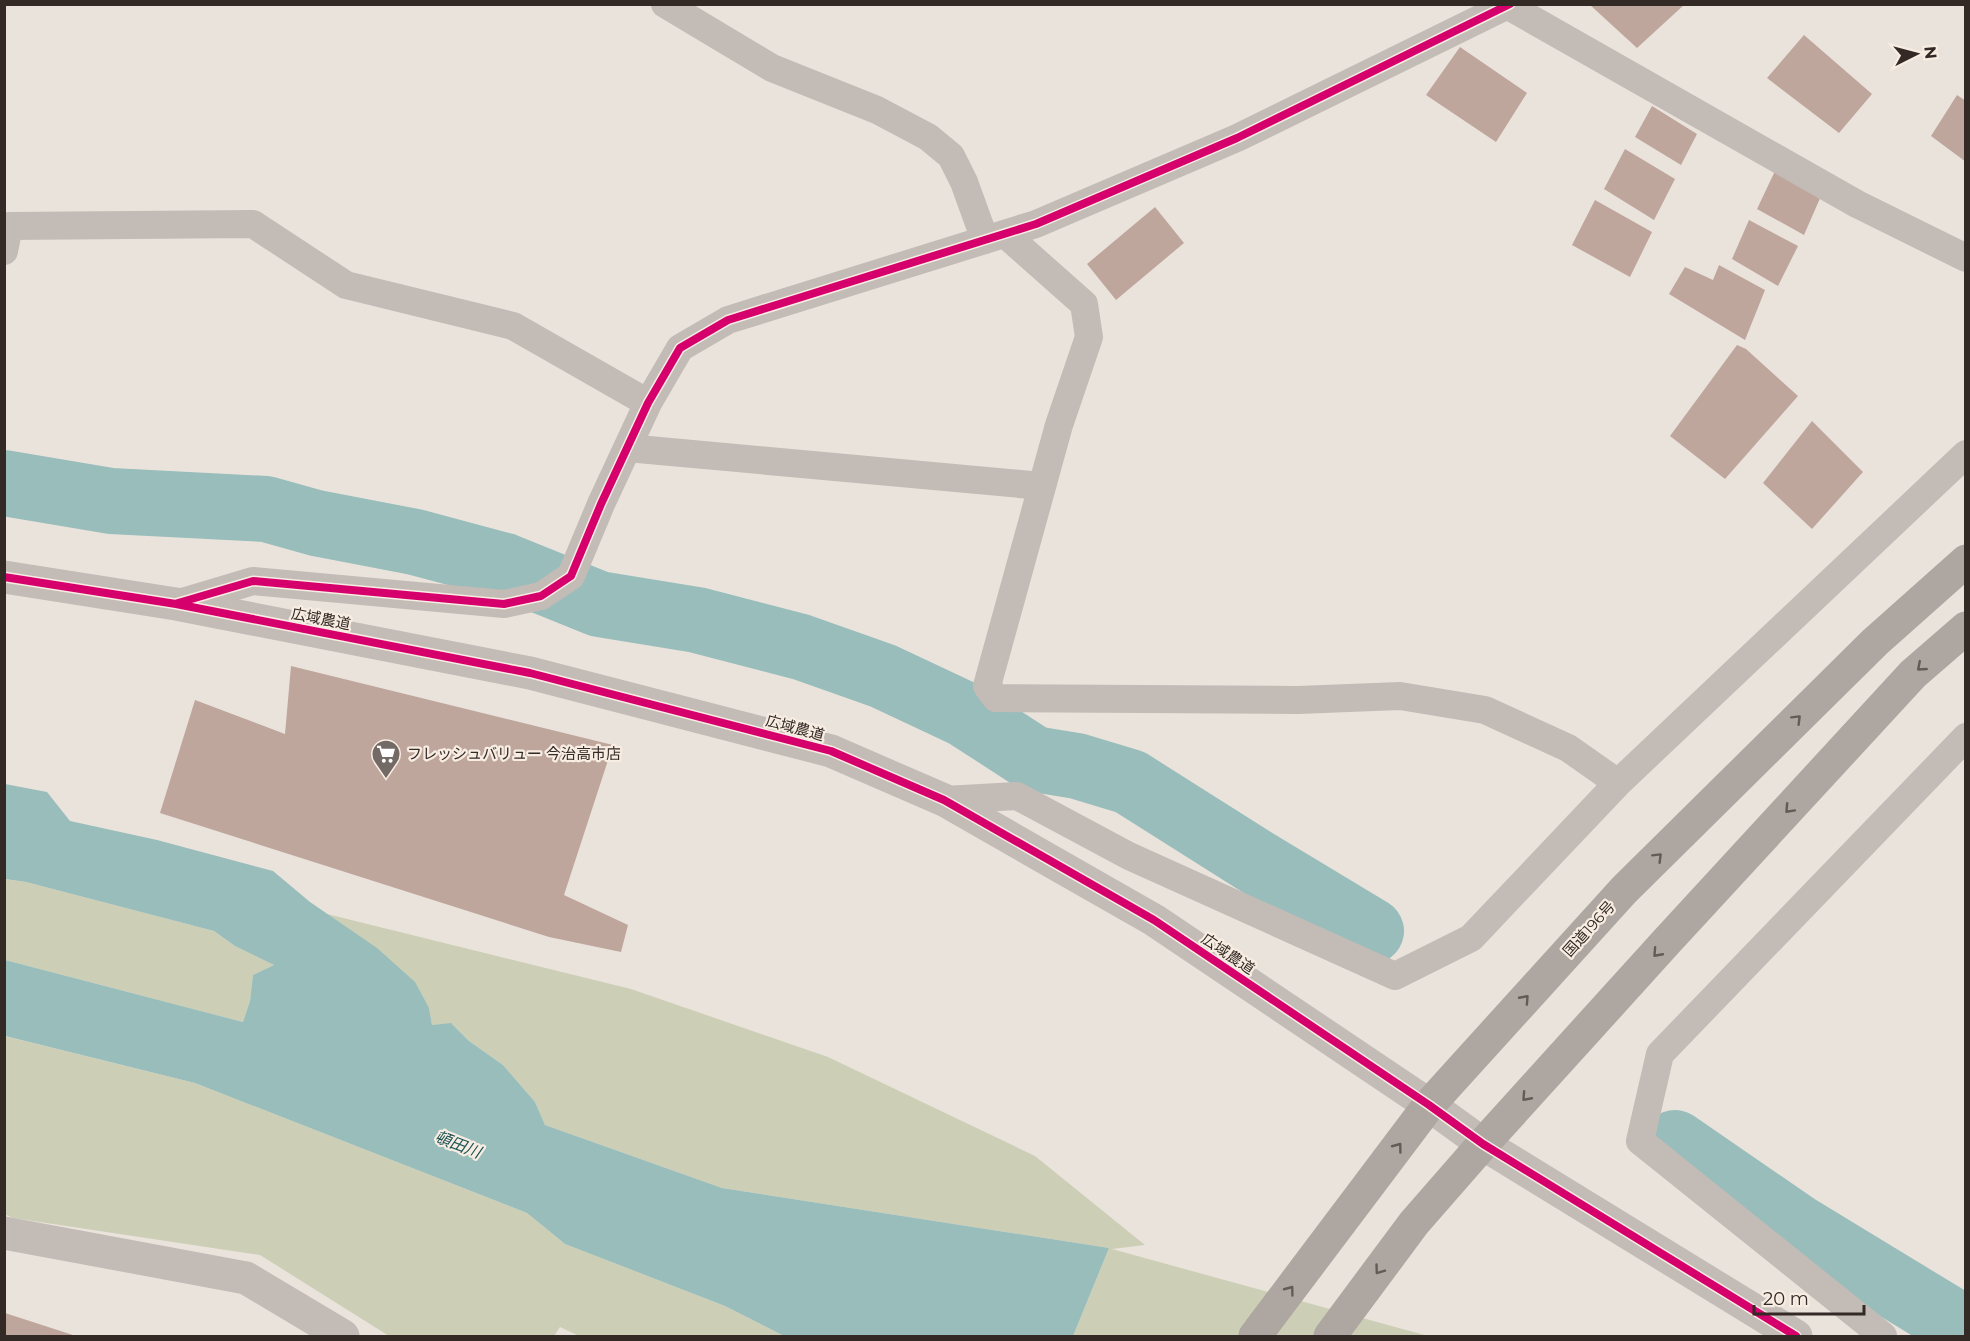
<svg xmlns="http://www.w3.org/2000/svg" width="1970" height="1341" font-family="Montserrat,'Noto Sans JP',sans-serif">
<rect width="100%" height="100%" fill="#eae3dc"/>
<path fill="#cccfb6" d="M4,879L26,882L214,931L235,946L274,965L253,975L250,1001L243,1022L5,960Z
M327,914L631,989L828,1057L1035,1156L1145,1245L1112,1249L1428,1336H1073L1109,1248L722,1188L545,1125L535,1102L503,1065L469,1041L452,1024L432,1025L429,1008Z
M4,1036L195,1083L527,1213L565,1244L725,1306L784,1336H579L560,1327L554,1336H389L260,1255L13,1218L4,1214Z"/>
<path fill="#98bdbb" d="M5,784L47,792L70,821L157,840L273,871L310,902L377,948L415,982L429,1008L432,1025L451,1023L469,1041L503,1065L535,1102L545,1125L722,1188L1109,1248L1073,1336H784L725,1306L565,1244L527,1213L195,1083L5,1036V960L243,1022L250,1001L253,975L274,965L235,946L214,931L26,882L5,879Z"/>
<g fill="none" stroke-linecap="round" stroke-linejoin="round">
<path stroke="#98bdbb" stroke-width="66" d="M4,483L111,501L266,509L316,523L415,542L505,566L599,604L697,620L801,647L883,676L966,715L1034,759L1077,766L1130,782L1263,866L1371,931
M1675,1143L1797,1227L1950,1320L1966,1327"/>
</g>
<path fill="#bea69d" d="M1589,4H1685L1637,48Z
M1804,35L1872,94L1839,133L1767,78Z
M1460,47L1527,93L1496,142L1426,95Z
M1957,95L1966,101V162L1931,136Z
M1652,106L1697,134L1681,165L1635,137Z
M1625,149L1675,179L1654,220L1604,189Z
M1775,171L1821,196L1804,235L1757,209Z
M1595,200L1652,232L1630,277L1572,245Z
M1155,207L1184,243L1116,300L1087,264Z
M1749,220L1798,246L1778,286L1732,259Z
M1719,265L1765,290L1745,340L1669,294L1685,267L1713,280Z
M1737,345L1746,349L1798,396L1725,479L1670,436Z
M1812,421L1863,472L1812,529L1763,483Z
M291,666L613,745L564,895L628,925L621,952L549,937L160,813L195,700L285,734Z
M5,1313L76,1336H5Z"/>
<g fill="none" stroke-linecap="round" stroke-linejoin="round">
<path stroke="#c3bbb6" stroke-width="28" d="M665,4L772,68L877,110L928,137L951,156L964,182L985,240
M1505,4L1857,204L1966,258
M1005,234L1084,304L1089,337L1059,425L987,686L996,698L1298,700L1400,696L1485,710L1568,748L1618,783
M4,251L9,226L253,224L346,285L513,326L648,403
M627,448L1042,486
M176,604L253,581L504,604L541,596L571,576L601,504L648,403L680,348L728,320L1036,224L1237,138L1510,4
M944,800L1017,796L1129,856L1395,976L1471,938L1618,783L1966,454
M1883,1336L1640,1141L1660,1054L1966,737"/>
<path stroke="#c3bbb6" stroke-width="33" d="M4,577L176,604L530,673L831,751L944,800L1154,920L1429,1105L1483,1144L1796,1336
M4,1233L246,1278L343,1336"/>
<path stroke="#aea6a0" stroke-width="33" d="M1255,1336L1429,1105L1624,890L1875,642L1966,561
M1330,1336L1414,1223L1483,1144L1667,941L1913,674L1966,628"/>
<g stroke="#f8ede2" stroke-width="11">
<path id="cycleway" d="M4,577L176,604L530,673L831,751L944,800L1154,920L1429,1105L1483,1144L1796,1336
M178,603L253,581L504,604L541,596L571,576L601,504L648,403L680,348L728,320L1036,224L1237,138L1510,4"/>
</g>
<use href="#cycleway" stroke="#d6006c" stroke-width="8"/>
</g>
<defs><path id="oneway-chevron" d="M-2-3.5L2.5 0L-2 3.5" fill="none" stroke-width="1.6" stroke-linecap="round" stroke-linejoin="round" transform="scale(1.5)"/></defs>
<g stroke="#645b56">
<use href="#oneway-chevron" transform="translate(1921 667) rotate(139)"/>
<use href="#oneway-chevron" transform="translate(1797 719) rotate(-45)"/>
<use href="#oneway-chevron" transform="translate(1789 809) rotate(133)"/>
<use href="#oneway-chevron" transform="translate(1658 857) rotate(-45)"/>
<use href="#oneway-chevron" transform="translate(1657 953) rotate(132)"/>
<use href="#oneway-chevron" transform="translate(1525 999) rotate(-48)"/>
<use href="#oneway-chevron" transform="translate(1526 1097) rotate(132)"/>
<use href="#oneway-chevron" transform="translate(1398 1147) rotate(-53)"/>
<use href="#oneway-chevron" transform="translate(1379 1270) rotate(126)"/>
<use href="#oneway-chevron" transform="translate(1290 1290) rotate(-53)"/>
</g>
<defs>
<g id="supermarket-pin" transform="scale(1.5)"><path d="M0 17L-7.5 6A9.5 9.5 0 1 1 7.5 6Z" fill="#736a65" stroke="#f8ede2"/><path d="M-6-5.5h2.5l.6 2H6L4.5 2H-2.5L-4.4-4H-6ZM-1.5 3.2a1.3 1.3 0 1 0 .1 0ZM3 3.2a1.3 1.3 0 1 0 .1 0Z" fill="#fff"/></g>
</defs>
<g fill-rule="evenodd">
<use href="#supermarket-pin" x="386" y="754"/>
</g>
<g text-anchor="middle" stroke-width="4.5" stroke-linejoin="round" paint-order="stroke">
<g font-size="15" fill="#332925" stroke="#f8ede2">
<text transform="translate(321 619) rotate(11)" y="5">広域農道</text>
<text transform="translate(795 728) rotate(15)" y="5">広域農道</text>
<text transform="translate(1589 929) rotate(-48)" y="5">国道196号</text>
<text transform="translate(1228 954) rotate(34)" y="5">広域農道</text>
</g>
<g font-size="15" fill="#332925" stroke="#f8ede2" text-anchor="start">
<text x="407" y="759">フレッシュバリュー 今治高市店</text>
</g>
<g font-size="16" font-style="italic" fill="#1b5254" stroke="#f8ede2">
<text transform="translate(458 1144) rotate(21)" y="6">頓田川</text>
</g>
</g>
<rect width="1970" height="1341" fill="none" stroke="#332925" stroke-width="12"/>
<g transform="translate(1916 54) rotate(84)" stroke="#f8ede2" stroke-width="4.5" paint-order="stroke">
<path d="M0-4.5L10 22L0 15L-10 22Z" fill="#332925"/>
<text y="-9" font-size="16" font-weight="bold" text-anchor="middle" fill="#332925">N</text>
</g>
<path d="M1754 1305v9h110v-9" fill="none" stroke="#332925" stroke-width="3"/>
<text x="1763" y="1305" font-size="18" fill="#332925" stroke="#f8ede2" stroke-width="4.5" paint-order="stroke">20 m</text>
</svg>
